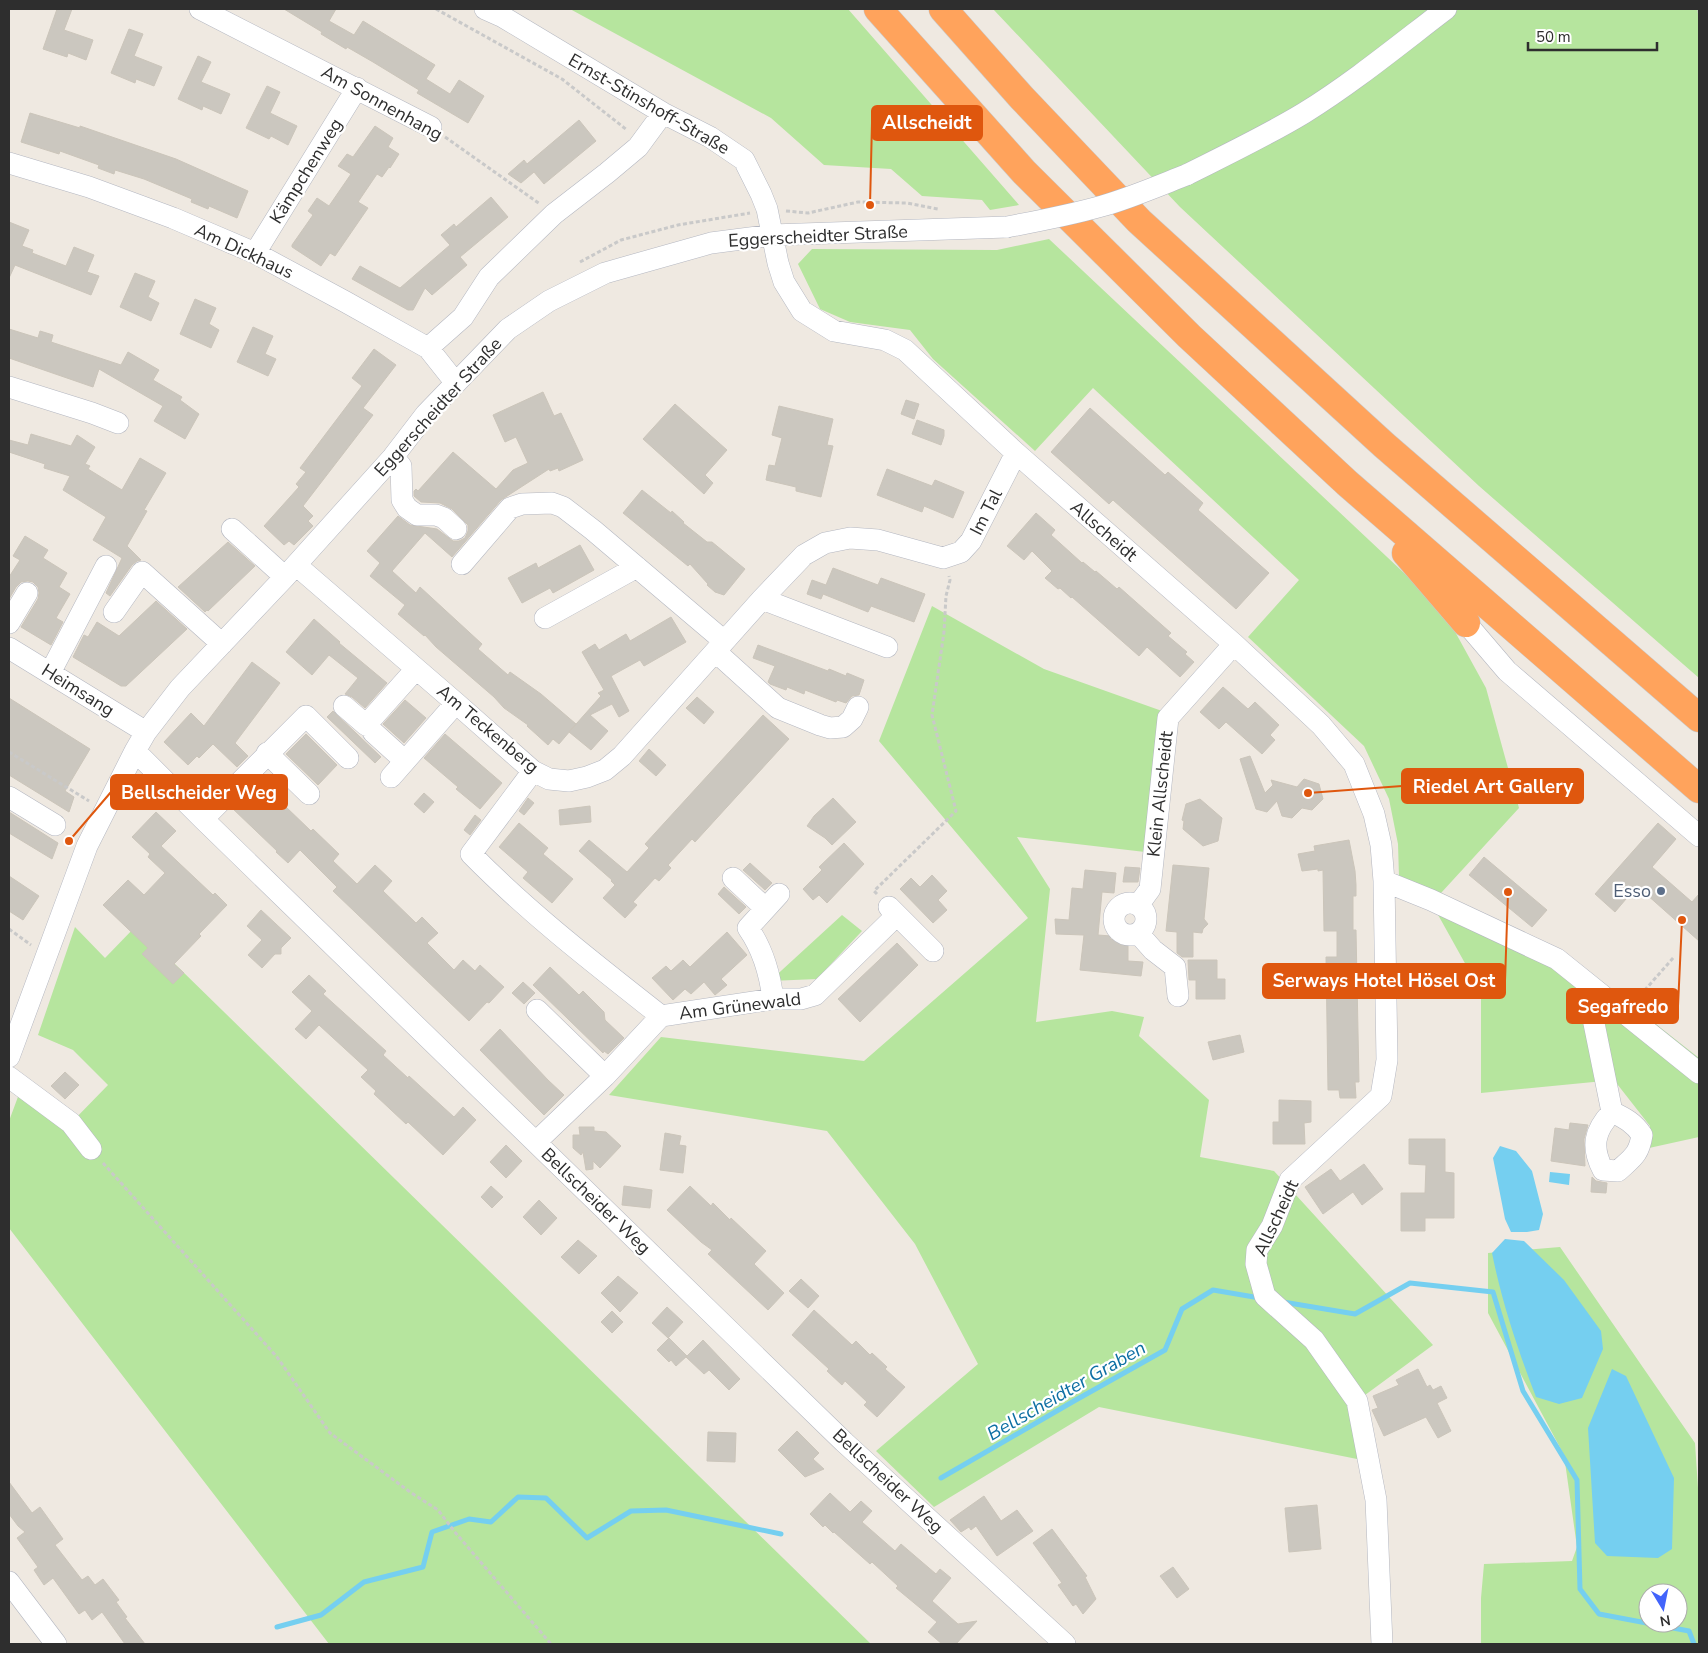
<svg xmlns="http://www.w3.org/2000/svg" width="1708" height="1653" font-family="'Nunito Sans',sans-serif">
<rect width="100%" height="100%" fill="#efe9e1"/>
<path fill="#b6e59e" fill-rule="evenodd" d="M570,9H848L1019,205L990,210L982,200L922,196L891,169L824,165L771,118Z
M993,9H1699V678L1479,486L1180,207Z
M1049,239L1420,588L1453,628L1486,688L1519,808L1441,893L1577,962L1699,1058V1137L1649,1148L1650,1126L1614,1080L1481,1093V992L1437,913L1399,877L1398,844L1389,799L1364,746L1248,637L1299,580L1093,388L1035,451L933,359L910,330L850,322L820,309L798,264L812,249L997,250Z
M932,606L1044,669L1162,711L1145,852L1017,837L1050,889L1036,1022L1112,1011L1144,1017L1139,1036L1209,1100L1200,1157L1274,1171L1433,1345L1361,1398L1362,1460L1099,1407L934,1507L876,1451L978,1364L915,1244L827,1131L609,1095L661,1037L864,1061L1028,918L879,741Z
M842,915L862,931L817,979L770,981Z
M136,926L871,1644H329L9,1228V1121L22,1086L71,1123L108,1085L73,1050L38,1035L75,927L105,958Z
M1560,1247L1695,1443L1699,1503V1644H1481V1598L1484,1564L1572,1561L1577,1547L1564,1455L1488,1313V1253ZM1648,1593H1678V1623H1648Z"/>
<path fill="#75cff0" d="M1500,1146L1516,1151L1532,1171L1543,1214L1539,1230L1527,1232H1511L1505,1219L1493,1158Z
M1550,1172L1570,1174L1569,1185L1549,1182Z
M1505,1239L1524,1241L1564,1280L1601,1331L1603,1349L1582,1398L1559,1404L1536,1397C1518,1350 1502,1303 1492,1253Z
M1612,1369L1626,1376L1674,1478L1672,1549L1658,1558L1607,1556L1595,1543L1588,1428Z"/>
<g fill="none" stroke-linecap="round" stroke-linejoin="round">
<path stroke="#75cff0" stroke-width="5" d="M1283,1302L1355,1314L1410,1283L1493,1292L1523,1391L1577,1480L1580,1589L1599,1614L1689,1631L1694,1644
M941,1478L1074,1401L1165,1350L1182,1309L1213,1290L1260,1298
M277,1627L321,1615L364,1582L423,1567L432,1532L469,1519L491,1522L518,1497L546,1498L587,1538L631,1511L666,1510L781,1534"/>
</g>
<path fill="#cbc7bf" stroke="#cbc5ba" d="M57,9H72L64,30L93,40L86,60L68,53L67,57L43,49Z
M284,9H336L329,21L354,35L363,21L435,65L426,79L450,94L459,80L484,96L468,123L417,93L419,90L373,62L347,47L346,49L321,34L322,32Z
M129,29L143,34L134,56L162,67L154,86L136,79L135,83L111,73Z
M198,56L211,62L201,82L230,94L221,114L203,106L202,110L178,99Z
M267,86L280,92L270,113L297,126L288,145L271,136L269,139L246,128Z
M30,113L80,128V126L176,159L248,191L237,218L209,206L208,209L191,202L192,199L144,179L115,170L114,174L98,168L99,165L60,151L59,154L21,142Z
M579,120L596,141L544,184L534,172L521,183L508,174L524,160L527,164Z
M375,126L393,138L388,147L399,154L390,168L389,167L382,177L377,174L358,202L368,208L335,256L330,253L321,266L292,247V245L313,215L308,211L317,198L329,206L351,174L338,166L347,154L353,157Z
M491,197L508,217L460,257L467,265L432,295L425,288L413,310H408L352,279L360,266L400,288L450,245L441,235L454,224L456,227Z
M9,222L29,230L22,246L33,250L32,253L66,266L74,247L94,255L87,272L99,276L91,295L15,265L9,278Z
M135,273L155,281L148,297L159,303L151,321L120,307Z
M195,299L216,308L209,324L219,330L211,348L180,334Z
M253,327L273,336L265,354L276,359L268,376L237,362Z
M9,329L38,338L40,331L53,335L51,342L121,365L128,352L159,370L153,380L182,397L180,400L199,414L185,439L154,421L163,406L99,369L93,387L9,358Z
M374,349L396,365L363,408L373,415L303,506L313,516L308,521L313,526L294,545L289,541L284,545L264,526L299,487L296,484L306,472L300,468L362,386L352,378Z
M543,392L554,416L561,413L583,460L559,471L558,468L550,471L549,469L501,500L452,557L425,533L392,571L416,593L420,587L482,644L478,649L508,675L510,672L541,694L576,724L559,744L553,739L548,745L527,726L528,725L504,708L494,697L436,647L425,635L424,636L398,614L405,605L370,576L380,563L367,551L398,516L410,525L437,529L453,541H459L465,538L468,531V525L452,509L440,503L421,502L414,496V491L416,489L418,491L453,452L496,489L513,470L528,463L516,437L505,442L493,415Z
M906,400L919,404L914,419L901,414Z
M675,404L727,450L705,475L713,483L704,494L643,439Z
M779,406L833,419L827,445L833,446L821,497L796,491V487L766,480L769,465L775,466L782,438L772,435Z
M1090,408L1165,475L1168,472L1203,503L1198,510L1269,573L1236,609L1113,500L1109,504L1051,452Z
M917,420L944,430V436L941,445L912,434Z
M31,434L71,446L77,435L95,447L85,464L90,466L88,469L122,490L140,458L166,473L144,510L147,511L127,546L141,560L137,561L132,565L110,596L106,593L122,558L93,540L106,517L63,490L70,476L44,468L45,464L9,452V440L28,445Z
M887,469L932,486L935,480L964,492L953,518L924,506L922,512L877,495Z
M642,490L671,513L672,511L684,522L683,523L707,542H712L745,569L724,595L715,592L707,585L708,584L690,564L688,566L623,513Z
M1036,513L1055,530L1051,535L1082,563L1083,562L1095,572L1096,571L1117,589L1119,587L1171,633L1168,636L1187,652L1185,654L1194,662L1180,677L1147,647L1139,656L1072,597L1071,598L1060,588L1058,589L1045,578L1052,571L1032,551L1024,560L1007,546Z
M25,536L48,550L43,558L67,573L59,587L70,594L56,618L63,622L51,645L21,627L38,599L39,593L38,587L33,582L28,581L21,582L16,587L9,599V577L20,560L13,556Z
M228,542L255,566L208,611L207,610L205,612L178,587Z
M580,545L594,570L553,593L550,588L522,603L508,578L536,563L538,568Z
M833,568L878,585L881,578L925,594L914,622L871,606L868,612L823,594L821,599L807,594L812,580L826,585Z
M156,601L187,629L126,686H121L73,657L84,635L88,637L97,622L119,636Z
M671,617L686,642L644,666L640,660L611,676L629,711L619,717L612,704L590,715L608,731L591,750L569,732L601,696L598,693L604,690L582,652L595,644L599,650L626,634L630,641Z
M314,619L340,642L339,643L387,683L365,708L352,697L345,694L358,678L329,655L312,675L286,652Z
M758,645L828,671L829,669L846,676L847,673L864,680L859,695L852,696L846,703L837,700L836,702L805,690L804,694L787,687L786,690L770,684L768,682L775,666L753,658Z
M252,662L280,683L235,743L248,756L237,767L213,744L199,758L197,756L188,765L164,742L191,713L204,726Z
M1223,687L1248,709L1255,702L1279,725L1270,735L1275,740L1262,754L1226,722L1219,729L1200,712Z
M697,697L714,712L704,724L686,708Z
M9,698L90,749L65,791L74,797L69,812L9,775Z
M405,700L426,718L404,743L383,724Z
M333,711L381,757L375,763L327,717Z
M763,715L789,739L695,842L692,839L668,865L671,868L659,881L655,878L633,902L637,905L625,918L603,898L615,885L611,881L612,880L579,851L589,840L627,872L649,848L645,844Z
M306,734L337,765L318,785L286,754Z
M445,734L502,783L480,809L456,789L458,787L424,758Z
M649,749L666,765L656,776L639,761Z
M1250,756L1265,793L1273,785L1271,780L1297,787L1304,779L1319,784L1323,799L1312,810L1302,808L1292,818L1282,816L1277,801L1267,812L1256,809L1240,759Z
M259,781L311,831L313,829L339,854L333,861L357,884L375,865L392,881L383,891L416,923L422,917L438,933L427,943L454,970L463,960L475,971L480,965L504,987L489,1003L487,1002L469,1021L333,891L337,887L300,850L288,863L276,852L277,851L232,808Z
M424,793L434,802L424,813L414,804Z
M528,798L534,803L524,815L519,811Z
M833,798L856,822L832,845L825,838L807,826L814,816Z
M1200,799L1222,818L1218,841L1203,846L1183,829L1184,821L1182,820L1186,804Z
M590,806L591,822L560,825L559,810Z
M9,812L58,843L52,859L9,833Z
M156,812L176,831L161,846L213,895L215,893L227,905L199,934L201,936L174,964L184,973L173,984L142,954L148,948L103,905L128,880L144,895L165,873L148,857L150,854L132,837Z
M475,815L481,820L470,835L464,830Z
M519,823L548,848L543,854L573,879L552,903L523,878L528,872L499,847Z
M1658,823L1676,839L1652,867L1692,902L1699,894V941L1637,886L1615,912L1595,894Z
M1349,840L1355,871L1356,885V896H1353V930H1356L1359,1082H1355L1356,1098H1340L1339,1090H1328L1326,957H1337V931H1324L1323,870L1318,871V869L1302,871L1298,854L1315,851L1314,846Z
M844,843L864,864L827,903L819,895L813,900L803,889L822,870L819,867Z
M1484,857L1547,910L1532,927L1469,875Z
M750,863L772,883L765,890L743,870Z
M1173,865L1209,868L1204,919L1208,924L1203,929L1202,933L1193,932V957H1182L1177,953V932L1166,931Z
M1125,867L1140,868L1138,882H1123Z
M1085,870L1116,873L1114,893L1102,892L1098,935L1111,936L1110,939L1128,941V961L1143,962L1141,976L1080,970L1084,935L1056,934L1055,919L1069,920L1072,888L1083,889Z
M932,875L947,891L938,900L947,910L933,923L900,889L911,878L920,887Z
M9,876L39,896L23,920L9,911Z
M724,887L746,907L739,914L718,894Z
M261,910L291,938L281,948V954H275L262,968L248,955L262,940L247,926Z
M727,932L747,955L721,979L727,985L715,995L704,982L691,994L685,989L673,1000L652,978L666,966L671,971L683,960L690,967Z
M897,943L918,965L860,1022L838,999Z
M1188,960H1217V979H1225V999H1196V980H1189Z
M550,967L579,995L583,991L604,1012L605,1020L624,1038L608,1054L604,1051L603,1053L533,985Z
M309,975L326,991L323,994L386,1051L383,1055L408,1078L409,1076L454,1117L463,1107L476,1120L443,1155L408,1122L406,1124L374,1094L376,1091L361,1077L368,1070L319,1025L306,1039L295,1029L312,1011L292,992Z
M523,982L535,993L524,1004L512,993Z
M500,1029L548,1080L564,1095L544,1115L480,1050Z
M1240,1035L1244,1052L1213,1060L1208,1042Z
M65,1072L79,1085L65,1099L51,1086Z
M1279,1100L1311,1101V1122L1304,1123L1305,1144H1273V1122H1279Z
M1570,1123L1588,1125L1584,1139L1585,1166L1551,1161L1555,1128L1569,1130Z
M579,1127H594V1131L606,1132L621,1146L600,1168L593,1161V1169L586,1170L583,1152L581,1155L573,1148V1135H580Z
M665,1133L681,1136L679,1145L686,1146L683,1173L660,1170Z
M1409,1139H1445V1172L1454,1173V1218H1425V1231H1401V1193H1425L1426,1165L1409,1164Z
M506,1145L522,1161L506,1178L490,1162Z
M1364,1164L1383,1189L1362,1205L1353,1192L1323,1214L1305,1187L1331,1169L1340,1181Z
M1592,1177L1596,1181L1607,1183L1606,1193L1591,1192Z
M491,1186L503,1197L492,1208L481,1197Z
M624,1186L652,1190L650,1208L622,1205Z
M690,1186L711,1206L713,1203L730,1220L731,1218L766,1251L754,1264L784,1293L768,1310L708,1254L712,1250L701,1242L667,1210Z
M539,1200L557,1218L541,1235L523,1217Z
M578,1240L597,1256L579,1274L561,1257Z
M618,1276L638,1293L620,1312L601,1293Z
M801,1279L819,1296L808,1308L789,1291Z
M667,1307L683,1322L668,1338L652,1323Z
M814,1310L852,1345L856,1341L870,1355L872,1353L887,1367L885,1369L905,1387L877,1417L864,1405L867,1402L845,1381L842,1385L827,1371L829,1369L792,1335Z
M612,1311L623,1322L612,1333L601,1322Z
M669,1338L687,1356L676,1366L671,1360L669,1362L657,1350Z
M703,1340L740,1379L729,1390L709,1370L704,1374L686,1357Z
M1418,1369L1427,1387L1430,1385L1433,1390L1441,1386L1447,1398L1437,1403L1451,1431L1438,1438L1426,1417L1384,1436L1372,1410L1378,1408L1373,1396L1399,1385L1396,1380Z
M797,1431L819,1453L813,1459L824,1469L805,1477L778,1450Z
M708,1432L736,1433L735,1462L707,1461Z
M9,1482L32,1513L40,1507L63,1539L55,1545L82,1580L88,1576L95,1585L103,1579L119,1600L116,1602L127,1617L125,1618L145,1644H125L102,1612L92,1620L85,1610L79,1614L53,1578L44,1585L34,1570L38,1567L17,1538L25,1532L18,1526L9,1514Z
M830,1493L850,1512L861,1501L872,1511L862,1522L895,1551L901,1544L936,1574L940,1569L951,1578L932,1601L958,1624L977,1621L956,1644H942L928,1632L937,1622L896,1588L898,1586L872,1562L870,1564L834,1532L833,1533L825,1525L823,1527L810,1514Z
M984,1496L1001,1521L1017,1510L1033,1531L997,1556L976,1526L971,1530L969,1527L961,1532L950,1520Z
M1317,1505L1321,1549L1289,1552L1285,1508Z
M1052,1529L1087,1576L1085,1577L1096,1599L1083,1614L1076,1604L1073,1606L1058,1585L1062,1583L1033,1543Z
M1173,1567L1189,1589L1177,1598L1160,1576Z"/>
<g fill="none" stroke-linecap="round" stroke-linejoin="round">
<g stroke="#b4b7c1" stroke-width="22">
<path id="minor" d="M200,9L431,127
M485,9L503,17L663,113L710,137L744,160L761,194L767,209L778,263L784,282L802,311L834,331L885,340L905,350L1016,453L1234,644L1321,725L1354,764L1374,814L1381,845L1384,881L1387,1060L1381,1096L1290,1180L1272,1226L1257,1250L1256,1264L1265,1296L1314,1340L1357,1401L1376,1500L1382,1644
M9,163L89,187L173,218L255,253L344,301L428,348L455,382
M1186,175C1226,155 1266,136 1304,113C1354,82 1400,44 1446,9
M255,253L357,88
M428,348L463,317L489,277L554,214L607,173L638,147L663,113
M9,387L92,413L118,423
M393,457L401,466L402,500L407,508L417,515H436L444,518L456,529
M232,529L285,577
M462,564L510,508L522,504L552,503L563,507L593,530L724,641
M296,565L456,703L533,771L549,779L569,781L587,777L605,770L622,756L762,599L804,555L825,543L850,538L878,540L943,558L961,552L971,541L1016,453
M762,599L887,647
M114,612L142,572L222,644
M545,618L637,567
M9,623L27,593
M1466,623L1507,671L1699,836
M9,648L146,732
M716,652L778,708L820,725L830,728L843,727L852,719L858,707
M50,673L106,566
M344,706L366,725L416,669
M373,732L405,761
M135,751L203,819L844,1442L1065,1644
M267,753L309,794
M533,771L471,854C530,914 595,964 661,1016
M391,777L456,703
M9,797L55,825
M203,819L306,716L348,758
M733,878L765,908
M1384,881L1431,900L1557,959L1699,1073
M1114 919a16 16 0 1 1 32 0a16 16 0 1 1-32 0Z
M1139,904L1150,889L1168,718L1234,644
M897,915L933,951
M1138,933L1153,950L1175,967L1178,996
M1586,984L1612,1112C1594,1131 1591,1147 1603,1170L1618,1171C1632,1158 1639,1155 1642,1135C1634,1123 1625,1118 1612,1112
M773,999C770,975 762,948 748,928L779,894
M537,1010L605,1076
M9,1057L87,846L135,751L146,732L180,688L285,577L393,457L426,414L508,329L549,301L605,273L711,243L772,235L1007,227
M9,1077L71,1123L91,1149
M536,1142L605,1076L661,1016L773,999H801L815,995L897,915L889,907
M9,1582L56,1644"/>
</g>
<g stroke="#c9c9c9" stroke-width="29">
<path id="highway" d="M878,9L1024,172L1189,336L1347,483L1699,789
M943,9L1022,98L1139,221L1384,445L1699,718
M1406,553L1466,623"/>
</g>
<path stroke="#c9c9c9" stroke-width="3" stroke-dasharray="4 2.5" stroke-linecap="butt" d="M436,9L562,79L627,130
M1699,9V14
M445,137L540,204
M786,211L808,213L858,202L907,203L938,209
M580,262L621,240L678,225L750,213
M9,752L89,801
M877,894L874,891L956,811L932,715L944,632L946,596L950,580L949,576
M9,929L31,945
M1636,1000L1674,957
M103,1163L277,1357L330,1433L410,1492L438,1510L454,1531L551,1644"/>
<use href="#minor" stroke="#fff" stroke-width="21"/>
<use href="#highway" stroke="#ffa35c" stroke-width="28"/>
<g stroke="#b4b7c1" stroke-width="22" stroke-linecap="butt">
<path id="minor-bridge" d="M1007,227C1039,221 1070,215 1102,206C1130,198 1158,186 1186,175"/>
</g>
<use href="#minor-bridge" stroke="#fff" stroke-width="21"/>
</g>
<circle fill="#5c6f8a" stroke="#fff" stroke-width="2" cx="1661" cy="891" r="5"/>
<g text-anchor="middle" stroke-width="4.5" stroke-linejoin="round" paint-order="stroke">
<g font-size="18" fill="#2e2e2e" stroke="#fff">
<text transform="translate(382 103) rotate(29)" y="6">Am Sonnenhang</text>
<text transform="translate(649 104) rotate(30)" y="6">Ernst-Stinshoff-Straße</text>
<text transform="translate(306 171) rotate(-58)" y="6">Kämpchenweg</text>
<text transform="translate(818 236) rotate(-3)" y="6">Eggerscheidter Straße</text>
<text transform="translate(244 251) rotate(25)" y="6">Am Dickhaus</text>
<text transform="translate(438 407) rotate(-48)" y="6">Eggerscheidter Straße</text>
<text transform="translate(986 512) rotate(-63)" y="6">Im Tal</text>
<text transform="translate(1104 531) rotate(41)" y="6">Allscheidt</text>
<text transform="translate(78 690) rotate(32)" y="6">Heimsang</text>
<text transform="translate(488 729) rotate(40)" y="6">Am Teckenberg</text>
<text transform="translate(1160 794) rotate(-84)" y="6">Klein Allscheidt</text>
<text transform="translate(740 1006) rotate(-7)" y="6">Am Grünewald</text>
<text transform="translate(596 1201) rotate(44)" y="6">Bellscheider Weg</text>
<text transform="translate(1276 1218) rotate(-65)" y="6">Allscheidt</text>
<text transform="translate(888 1481) rotate(43)" y="6">Bellscheider Weg</text>
</g>
<g font-size="18" fill="#4e5e75" stroke="#fff" text-anchor="end">
<text x="1651" y="897">Esso</text>
</g>
<g font-size="19" font-style="italic" fill="#0d6fa3" stroke="#fff">
<text transform="translate(1066 1390) rotate(-30)" y="7">Bellscheidter Graben</text>
</g>
</g>
<path fill="none" stroke="#df570e" stroke-width="2" d="M870 205L872 123M1308 793L1402 786M69 841L111 792M1508 892L1505 981M1682 920L1678 1006"/>
<g fill="#df570e" stroke="#fff" stroke-width="2">
<circle cx="870" cy="205" r="5"/>
<circle cx="1308" cy="793" r="5"/>
<circle cx="69" cy="841" r="5"/>
<circle cx="1508" cy="892" r="5"/>
<circle cx="1682" cy="920" r="5"/>
</g>
<g fill="#df570e" stroke="#df570e" stroke-width="2">
<rect x="872" y="106" width="110" height="34" rx="5"/>
<rect x="1402" y="769" width="181" height="34" rx="5"/>
<rect x="111" y="775" width="176" height="34" rx="5"/>
<rect x="1263" y="964" width="242" height="34" rx="5"/>
<rect x="1567" y="989" width="111" height="34" rx="5"/>
</g>
<g font-size="19" text-anchor="middle" font-weight="bold" fill="#fff">
<text x="927" y="129">Allscheidt</text>
<text x="1493" y="793">Riedel Art Gallery</text>
<text x="199" y="799">Bellscheider Weg</text>
<text x="1384" y="987">Serways Hotel Hösel Ost</text>
<text x="1623" y="1013">Segafredo</text>
</g>
<rect width="1708" height="1653" fill="none" stroke="#2e2e2e" stroke-width="20"/>
<g transform="translate(1663 1608) rotate(170)"><circle r="24" fill="#ffffff" stroke="#ababab"/>
<path d="M0-4L9 19L0 12L-9 19Z" fill="#4264fb"/>
<text y="-8" font-size="14" font-weight="bold" text-anchor="middle" fill="#2e2e2e">N</text>
</g>
<path d="M1528 42v8h129v-8" fill="none" stroke="#2e2e2e" stroke-width="2.5"/>
<text x="1536" y="42" font-size="15" fill="#2e2e2e" stroke="#ffffff" stroke-width="4" paint-order="stroke">50 m</text>
</svg>
